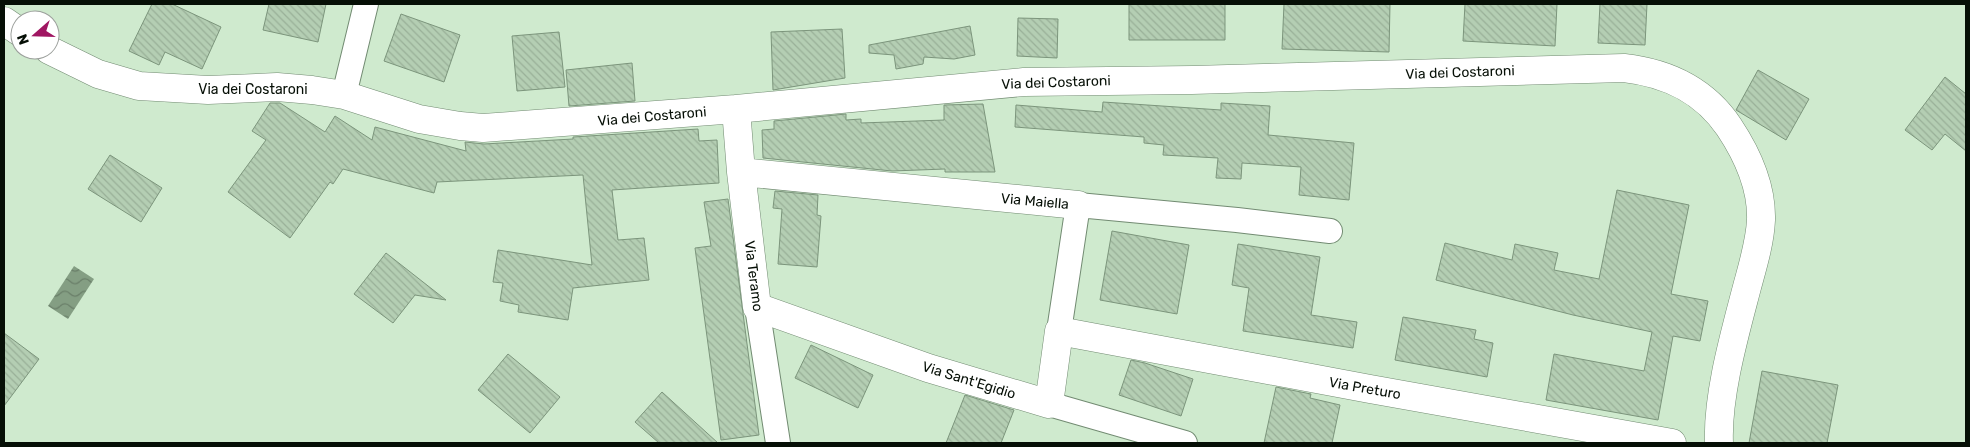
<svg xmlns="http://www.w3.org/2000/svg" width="1970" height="447" font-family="Rubik,sans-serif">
<defs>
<pattern id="water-waves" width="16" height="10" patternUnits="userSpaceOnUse" patternTransform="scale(1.25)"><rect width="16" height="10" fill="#849e83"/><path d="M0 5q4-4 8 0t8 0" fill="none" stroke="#6a7f69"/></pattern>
<pattern id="building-back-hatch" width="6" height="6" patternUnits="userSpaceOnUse" patternTransform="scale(1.25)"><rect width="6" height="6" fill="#b4ceb3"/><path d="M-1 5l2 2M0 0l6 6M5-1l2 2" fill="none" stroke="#99b098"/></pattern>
</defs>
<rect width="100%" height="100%" fill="#cfeace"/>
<path fill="url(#water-waves)" d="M74,266L94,279L68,319L48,306Z"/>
<path fill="url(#building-back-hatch)" stroke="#7c957c" d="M152,4H172L221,27L202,69L165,52L159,65L129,51Z
M269,4H326L318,42L263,30Z
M1129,4H1225V40H1129Z
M1284,4H1390L1389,52L1282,49Z
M1465,4H1557L1555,46L1463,41Z
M1600,4H1647L1645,45L1598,43Z
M401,14L460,35L444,82L384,61Z
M1018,18L1058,19L1057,58L1017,56Z
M970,26L975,55L954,59L924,57L923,64L896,69L894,55L869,53V45Z
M842,29L845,78L773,90L771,32Z
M559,32L565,87L517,91L512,36Z
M632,63L635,101L569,106L566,70Z
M1758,70L1809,99L1786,140L1736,110Z
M1945,77L1966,94V151L1945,134L1932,150L1905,130Z
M1103,102L1221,110V103L1270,106L1268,135L1354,143L1349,200L1299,195L1301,167L1242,163L1241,179L1216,178L1218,158L1163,155L1164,145L1144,143V137L1015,127L1016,105L1102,112Z
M270,103H280L325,132L335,116L372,140L375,127L466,151L465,142L484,144L573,139V137L698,129L699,141L717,140L719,183L612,190L618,240L644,238L649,280L573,288L568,320L518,312L519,305L500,301L503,283L493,282L498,250L592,265L583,175L437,182L434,193L343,169L333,184L330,182L290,238L228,192L266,140L252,131Z
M983,104L995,172H945V169L892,171L763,158L762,130L774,129V121L846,114V120L861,119V123L944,120V105Z
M110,155L162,188L141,222L88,189Z
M1617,190L1689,205L1671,294L1708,301L1700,341L1673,336L1658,420L1546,400L1554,354L1644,371L1652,332L1573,315L1436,280L1445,243L1512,260L1515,244L1558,253L1554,270L1599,279Z
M775,191L818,195L817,215L821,216L817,267L778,264L782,209L773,208Z
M728,199L759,435L721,440L695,248L711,246L704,202Z
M1112,231L1189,245L1177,314L1100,300Z
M1238,244L1320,257L1311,315L1357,322L1353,348L1243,331L1249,288L1232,285Z
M386,253L446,300L415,295L393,323L354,294Z
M1403,317L1476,330L1474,339L1493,343L1487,377L1395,360Z
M4,333L39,359L4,406Z
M811,345L873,375L858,408L795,378Z
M508,354L560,397L530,433L478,390Z
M1131,360L1145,363L1193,379L1181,416L1119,395Z
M1762,371L1838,385L1827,443H1749Z
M1276,387L1311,394L1310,398L1340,405L1332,443H1264Z
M662,392L718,443H659L635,422Z
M965,395L1014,410L1001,443H946Z"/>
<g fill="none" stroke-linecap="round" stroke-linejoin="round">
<g stroke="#728b72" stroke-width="26">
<path id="street" d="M344,95L366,4
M757,307L778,443
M1059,331L1078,205L1237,220L1330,231
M1049,404L1185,443"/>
</g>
<g stroke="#728b72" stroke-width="29">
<path id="secondary" d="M4,21L20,32
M49,50L98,74L139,86L208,90L277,87L312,90L344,95L419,119L460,126L483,128L736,109L1024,82L1192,80L1624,68C1668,73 1704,90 1729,127C1747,154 1762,187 1761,220C1760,242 1753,265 1747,287C1735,333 1717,395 1719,443
M736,109L741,172L757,307L928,368L1049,404L1059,331L1370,389L1672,443
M741,172L1078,205"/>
</g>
<use href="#street" stroke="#fff" stroke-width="24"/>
<use href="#secondary" stroke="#fff" stroke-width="28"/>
</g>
<g text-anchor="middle" stroke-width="4" stroke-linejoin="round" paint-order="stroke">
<g font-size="14" fill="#060f06" stroke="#fff">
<text transform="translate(1460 72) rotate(-2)" y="5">Via dei Costaroni</text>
<text transform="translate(1056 82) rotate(-2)" y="5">Via dei Costaroni</text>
<text x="253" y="94">Via dei Costaroni</text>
<text transform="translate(652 116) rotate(-5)" y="5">Via dei Costaroni</text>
<text transform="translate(1035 201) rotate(5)" y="5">Via Maiella</text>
<text transform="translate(754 276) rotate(83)" y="5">Via Teramo</text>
<text transform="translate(969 380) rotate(17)" y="5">Via Sant'Egidio</text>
<text transform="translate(1365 388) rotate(10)" y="5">Via Preturo</text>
</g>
</g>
<rect width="1970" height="447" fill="none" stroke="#060f06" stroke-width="10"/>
<g transform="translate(35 35) rotate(250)"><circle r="24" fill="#ffffff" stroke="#9b9f9b"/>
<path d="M0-4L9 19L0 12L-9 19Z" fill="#a01662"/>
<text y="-8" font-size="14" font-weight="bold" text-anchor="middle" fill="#060f06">N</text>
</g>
</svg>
